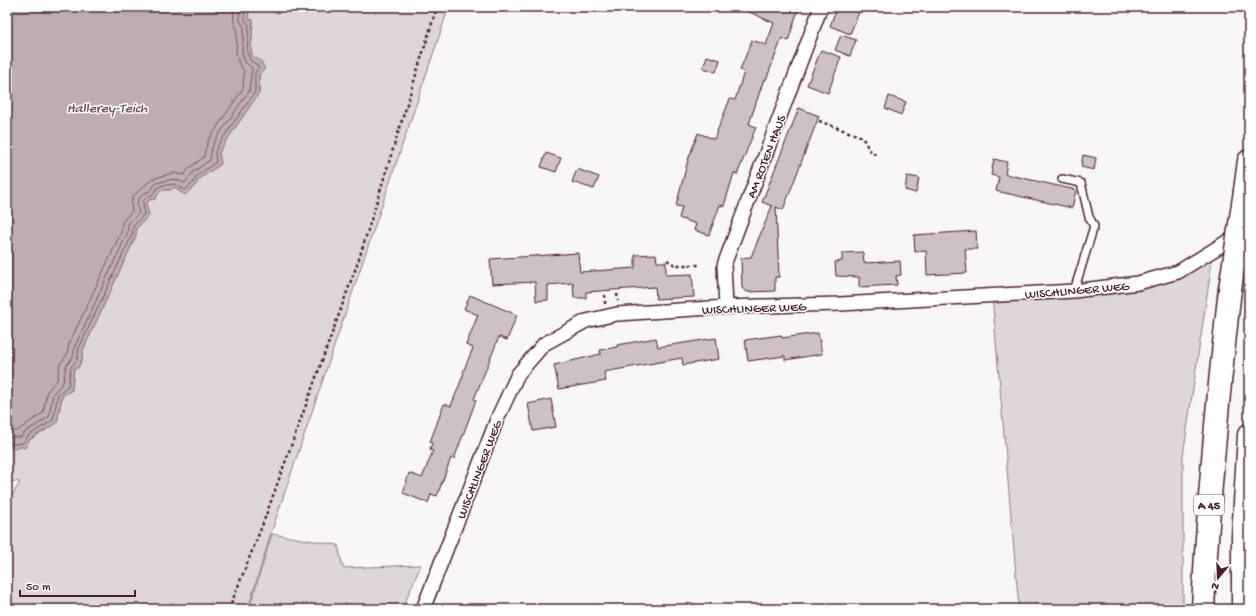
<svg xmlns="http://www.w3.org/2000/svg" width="1256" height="616" font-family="'Gochi Hand',sans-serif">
<rect width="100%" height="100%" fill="#f8f6f7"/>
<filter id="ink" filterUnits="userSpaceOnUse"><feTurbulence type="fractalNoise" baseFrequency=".025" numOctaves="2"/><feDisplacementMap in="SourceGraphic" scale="8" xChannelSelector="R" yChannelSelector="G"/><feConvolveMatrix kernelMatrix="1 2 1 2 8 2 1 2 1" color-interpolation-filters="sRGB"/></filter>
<g filter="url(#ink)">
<path fill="#ded6d9" stroke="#947a82" d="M248,7H449L271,533L248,609H7V498L13,494L20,482L7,481V445L15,449L57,423L62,396L72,390L74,368H78L82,359L83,350L136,236V229L149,215L146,204L149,200L155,199L161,190H170L174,187L181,193L196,185L199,179L221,164L219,153L222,147L259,93L260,61L253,57L251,51L253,20L249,19Z
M1213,255L1183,456V609H1019L992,295L1097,289Z
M272,534L338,545L343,568L421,565L402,609H249Z"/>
<path fill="#bdadb0" stroke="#8f747b" d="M9,7H248L249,19L253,20L251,51L253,57L261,61L265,69L259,74V93L222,147L219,153L221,164L199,179L196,185L185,195L175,187L170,190C161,188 159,192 155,199L149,200L146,204L149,215L136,229V236L83,350L82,359L78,368H74L72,390L62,396L57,423L30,439L25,448L18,446L15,449L7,445V36Z"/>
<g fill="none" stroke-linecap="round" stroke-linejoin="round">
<path stroke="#785860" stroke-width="1" d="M7,431H17L43,413L47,391L57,380L60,364L67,355L69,344L121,233L122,222L132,211L131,203L133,196L152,179L173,173L184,175L189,168L204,157L205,150L209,139L243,89L244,71L239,64L236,54L237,29L234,22L233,7
M7,437H21L25,432L49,417L53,393L63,383L66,366L73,357L75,346L127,234L128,224L139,213L137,205L138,199L144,193L150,191L156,183L174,179L185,183L193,172L210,160L211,151L214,142L249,91L252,68L245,62L242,52L244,27L240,21L239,7
M7,442L14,444L23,443L28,436L53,420L58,394L68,386L71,367C79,358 77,360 79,348L132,235L133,227L144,214L143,201L147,197L152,195L158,187L164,185L175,184L185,190L193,183L197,176L216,162L215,152L218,145L255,92V73L259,67L250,60L247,52L249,25L245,20L244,7"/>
</g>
<path fill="#cdc1c4" stroke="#4a1f2b" d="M738,7H799L788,41L782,38L766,80L764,79L749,124L756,127L737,175L734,173L724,206L720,205L709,235L694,230L696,224L679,218L682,207L676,206L688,160L698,133L714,139L730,99L735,100L744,72L740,70L752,40L766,45L774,23Z
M837,7H861L850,34L830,26Z
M841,35L856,40L850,56L835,50Z
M821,50L841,57L828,93L807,85Z
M707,56L720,60L716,72L703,68Z
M889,96L906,102L901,115L885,108Z
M799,108L819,116L783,210L776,207L779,277H775V291L747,292L742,288L741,258L751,257L772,206L762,202Z
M546,153L561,158L556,172L541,167Z
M1083,155L1096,158L1094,170L1081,167Z
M994,159L1007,162L1005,174L1076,190L1072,208L996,191L999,177L991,175Z
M577,169L599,177L594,189L572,182Z
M907,176L919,178L916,193L905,190Z
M976,231L977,249H965L967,273L927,275L926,251L915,252L914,235Z
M863,252L864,263L900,261L901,275L896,276L897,285L859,287V277L836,276L835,262L842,261V253Z
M578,253L580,272L635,268V255L656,254L657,262H666V275L692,274L694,297L656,299L655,287L586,292V298H574L573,283L548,285V300L536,301L535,282L492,284L490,259Z
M470,295L517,315L507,340L499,337L474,399L476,400L457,451L454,459L451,458L437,496L431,494L428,503L403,493L409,473L422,478L433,451L430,450L432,443L430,442L444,404L451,406L464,373L463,372L473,348L466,345L478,315L464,309Z
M818,333L822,354L785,360V356L748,361L745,340L781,335L782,338Z
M656,338L658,347L716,338L719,359L683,365L682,358L604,372L606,381L559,389L554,365L601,354L600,350L617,347V345Z
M551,399L556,427L533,431L528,404Z"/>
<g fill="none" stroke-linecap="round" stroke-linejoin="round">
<g stroke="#4a1f2b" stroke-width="10">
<path id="lane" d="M1062,179L1081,183L1089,217L1094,226L1074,291"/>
</g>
<g stroke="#4a1f2b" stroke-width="16">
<path id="street" d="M726,307L724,265L821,7
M423,609L498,417L518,374L544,344L586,321L617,314L726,307L840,304L1074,291L1138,283L1178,272L1241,233"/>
</g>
<g stroke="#4a1f2b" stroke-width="25">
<path id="highway" d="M1245,191L1249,161
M1203,609C1208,502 1218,395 1230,289
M1243,609V537L1249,435"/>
</g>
<path stroke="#4a1f2b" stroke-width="2.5" stroke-dasharray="3 3" stroke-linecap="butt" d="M819,121L862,137L871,153L878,154
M667,260L675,265H699
M617,294L618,301
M605,295V304
M229,609L262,526L359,259L437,7"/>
<use href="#lane" stroke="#fff" stroke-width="7"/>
<use href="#street" stroke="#fff" stroke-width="13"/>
<use href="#highway" stroke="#fff" stroke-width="22"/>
<g stroke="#4a1f2b" stroke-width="25" stroke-linecap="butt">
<path id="highway-bridge" d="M1230,289L1245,191"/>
</g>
<use href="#highway-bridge" stroke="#fff" stroke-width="22"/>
</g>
</g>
<g text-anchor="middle" stroke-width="3" stroke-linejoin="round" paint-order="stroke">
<rect fill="#fff" stroke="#80626b" stroke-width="1" x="1194" y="495" width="30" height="20" rx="3"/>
<g font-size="12" font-weight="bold" fill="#4a1f2b">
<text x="1209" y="509">A 45</text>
</g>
<g font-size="13" fill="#4a1f2b" stroke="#fff">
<text transform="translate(765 156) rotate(-69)" y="5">AM ROTEN HAUS</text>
<text transform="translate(1077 289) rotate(-5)" y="5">WISCHLINGER WEG</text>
<text transform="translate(754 307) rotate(-2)" y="5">WISCHLINGER WEG</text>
<text transform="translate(478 469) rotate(-69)" y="5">WISCHLINGER WEG</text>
</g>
<g font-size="14" font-style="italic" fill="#72515a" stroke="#fff">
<text x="107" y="112">Hallerey-Teich</text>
</g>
</g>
<rect width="1256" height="616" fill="none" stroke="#fff" stroke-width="24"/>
<rect x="12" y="12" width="1232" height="592" fill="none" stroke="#4a1f2b" stroke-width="1.5" filter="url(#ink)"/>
<g transform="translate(1218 578) rotate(199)" stroke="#ffffff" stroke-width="3" paint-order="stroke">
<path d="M0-3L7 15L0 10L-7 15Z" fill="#4a1f2b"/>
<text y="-6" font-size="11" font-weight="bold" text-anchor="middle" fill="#4a1f2b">N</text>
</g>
<path d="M20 590v6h115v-6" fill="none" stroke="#4a1f2b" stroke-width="2"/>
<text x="26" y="590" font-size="12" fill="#4a1f2b" stroke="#ffffff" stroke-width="3" paint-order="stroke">50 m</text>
</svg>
